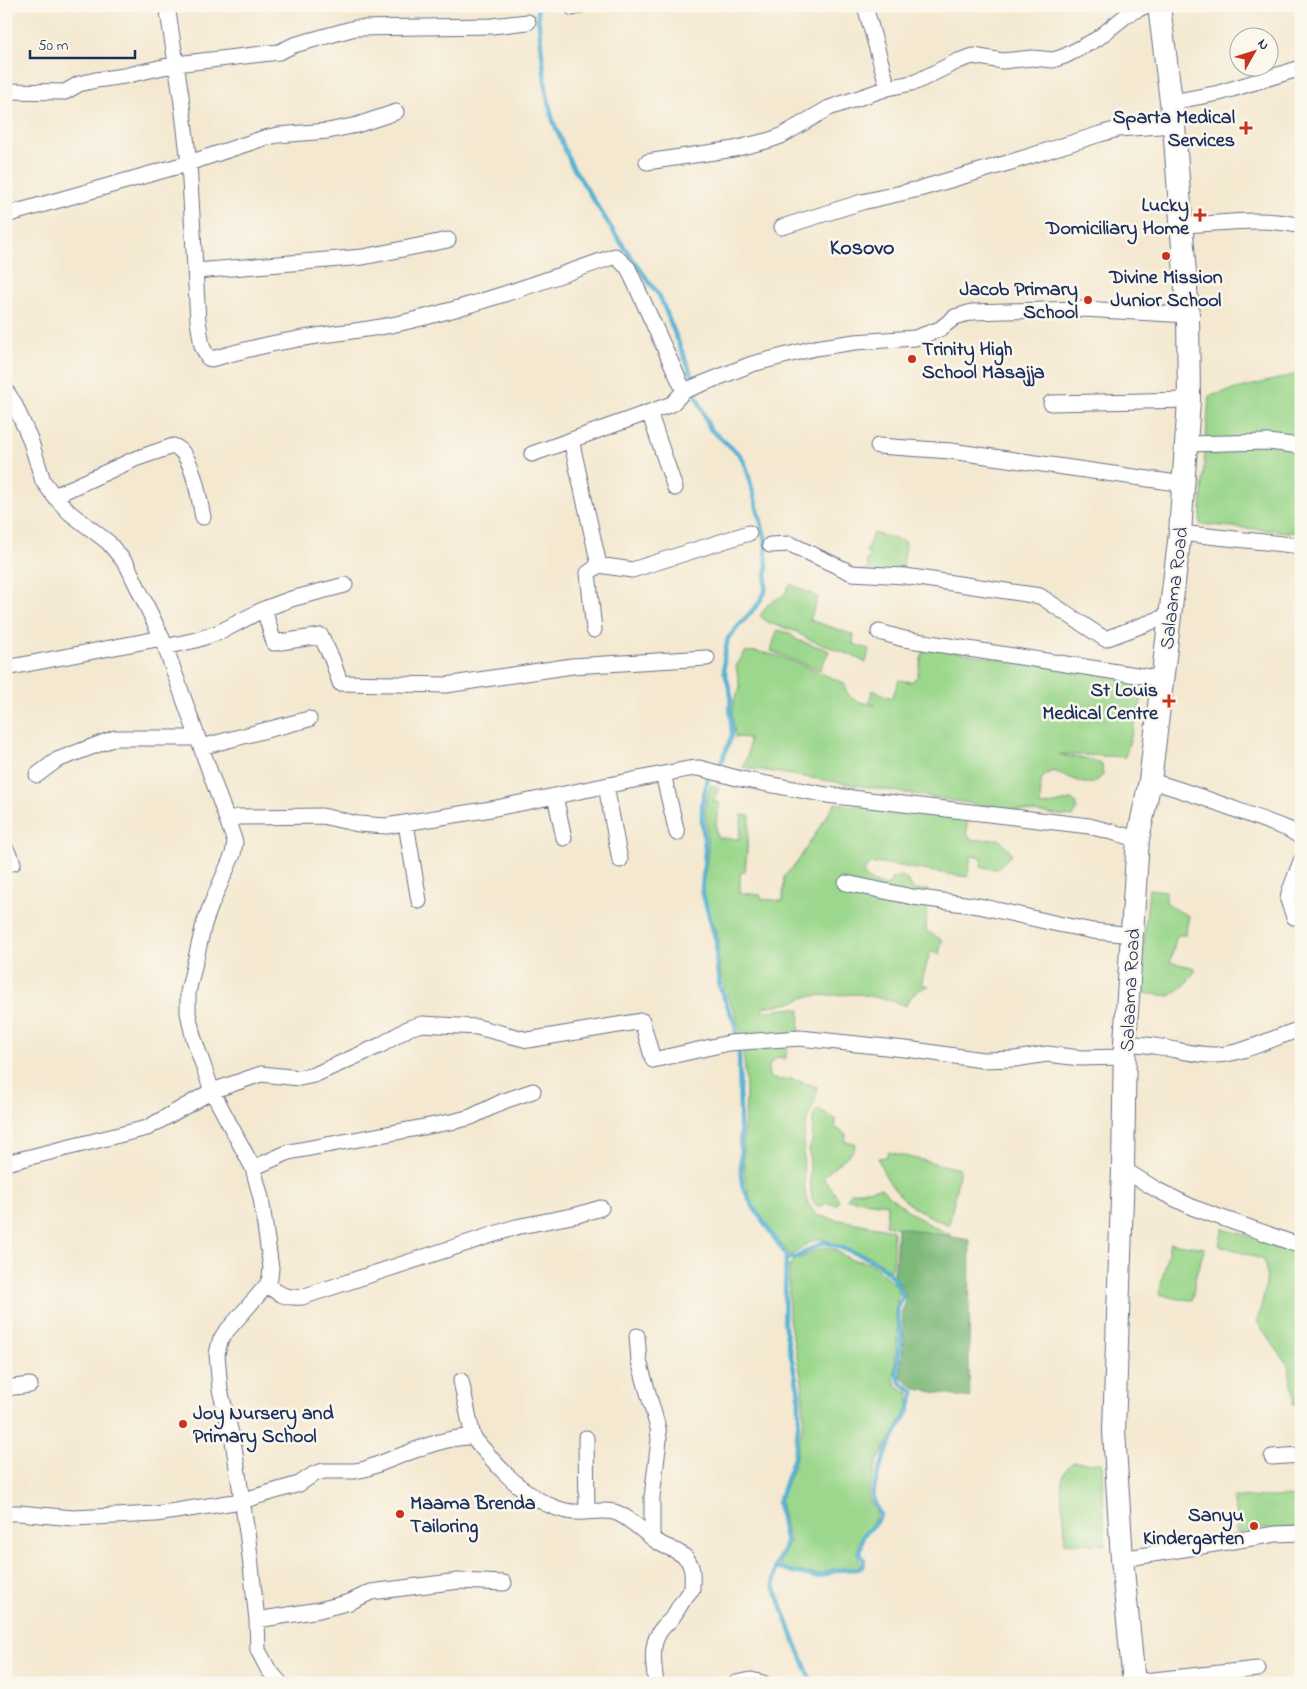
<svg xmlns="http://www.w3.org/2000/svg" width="1307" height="1689" font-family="'Indie Flower',sans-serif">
<rect width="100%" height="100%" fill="#fbf7ec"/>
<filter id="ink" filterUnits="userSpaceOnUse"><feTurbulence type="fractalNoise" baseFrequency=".02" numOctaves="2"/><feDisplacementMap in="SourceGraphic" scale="10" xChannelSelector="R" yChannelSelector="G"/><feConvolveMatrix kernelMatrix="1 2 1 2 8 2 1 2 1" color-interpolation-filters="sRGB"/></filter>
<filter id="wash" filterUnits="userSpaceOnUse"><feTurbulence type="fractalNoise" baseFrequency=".0096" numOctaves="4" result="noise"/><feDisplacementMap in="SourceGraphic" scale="20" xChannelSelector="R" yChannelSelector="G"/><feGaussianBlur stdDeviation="1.12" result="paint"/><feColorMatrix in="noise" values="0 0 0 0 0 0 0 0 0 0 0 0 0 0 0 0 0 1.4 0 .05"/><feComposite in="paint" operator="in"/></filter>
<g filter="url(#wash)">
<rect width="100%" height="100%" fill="#f4e8d0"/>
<path fill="#9bd78c" stroke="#5b8375" d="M1301,373V533L1200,524L1209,396Z
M873,533L906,542L902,575L865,576L869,565L866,563L870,554L866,552Z
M790,584L818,597L810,620L854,635L853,644L869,649L866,663L853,656L808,639L795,631L769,623L760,616L768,604L784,595Z
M777,630L789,633L797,640L822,648L829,651L820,670L771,651Z
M924,647L1147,681L1125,757L1059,754C1073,759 1090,756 1102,765L1103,775L1094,783H1083L1054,771L1046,774L1041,780L1040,806L1055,804L1070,800L1076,802L1077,810L1073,817L999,808L743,767L748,754L749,738L736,737V738C733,723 729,702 740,689L736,666L745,652C771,648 819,673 844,683C848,702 858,701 876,706L869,702L873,690L892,698L899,680L911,682L917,677Z
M711,785L719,788L713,801L720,803C717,813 714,828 718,838L739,839L742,815L750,816L745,872L740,873V893L761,895L762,899L783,901L784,876L796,864L835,803L967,819V834L972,840L999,839L1012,854L997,869L981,867L982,858L971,856L967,877L881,863L868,865L863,874L873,883L888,886L892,878L902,876L910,883L914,890H928L926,931L942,940L939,954L930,952L922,981L923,984L929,986C918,990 910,994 906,1006L892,1001L860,994L809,996L786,1004L763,1007L762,1010L767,1011L794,1008L800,1010L799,1034L742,1037L734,1010L725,991L720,972L718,956L719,940L705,900L704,885L708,848L705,810L706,801Z
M1149,889L1166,891V901L1174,909L1189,916L1185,935H1177L1170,962L1195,968V971L1185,985L1170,996L1142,993L1144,937Z
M743,1046H787L786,1059L778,1057L770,1063L768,1072L770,1078L778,1080L792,1079L817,1087C817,1100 809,1112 806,1125C802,1140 803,1185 807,1200C809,1206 813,1211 818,1216L893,1230V1265L891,1271L870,1256L841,1247L824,1239L814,1240L804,1246L791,1256C777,1238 760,1220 751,1199C738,1168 745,1129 746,1096C746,1079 744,1062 743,1046Z
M818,1109L836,1119L835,1128L838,1129L846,1135L845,1142L855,1143L854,1150L823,1177L839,1199L837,1205L826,1203L820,1207L815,1204L812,1200L810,1180L809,1150L812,1141L813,1116Z
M888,1152L960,1169L949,1225C913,1210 891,1196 878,1158L886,1157Z
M881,1188C903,1209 924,1223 951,1235L931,1234L886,1225L887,1204L847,1199L851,1192Z
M1223,1228L1301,1254V1403L1293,1404L1294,1397L1288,1365L1257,1322C1261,1303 1271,1279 1264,1260L1219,1245Z
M1170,1243L1205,1248L1196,1275L1192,1300L1179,1299L1159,1294Z
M824,1247L833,1249L852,1260L862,1261L873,1265L896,1285L899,1293L895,1310L898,1330L894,1378L896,1385L909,1393L908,1408L877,1462L868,1496C870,1503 876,1506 876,1514C876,1526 860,1531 858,1545C857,1552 859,1558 860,1565L858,1567L832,1569L820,1574H814L785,1569L781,1566L780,1562L789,1543L780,1501L794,1466L804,1419L802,1381L789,1320V1266L793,1261Z
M1073,1462L1102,1463L1105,1545L1064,1542C1069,1517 1050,1480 1073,1462Z
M1301,1496V1528L1262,1529L1236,1533L1237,1518L1232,1498Z"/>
<path fill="#7cb878" stroke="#4c746b" d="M897,1227L970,1240L969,1368L970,1398L916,1389L900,1376L904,1340L902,1310L906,1302L904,1290L893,1274L895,1267Z"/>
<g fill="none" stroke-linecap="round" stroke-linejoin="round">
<path stroke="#56b2d4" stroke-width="4.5" d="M537,6L546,91L553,121L571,164L617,237L660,297L693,378L696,395L710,429L740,455L746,466L765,537L767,568L765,592L759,603L728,638L724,657V669L731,695L730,707L732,735L718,770
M712,775L708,778L702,803V820L705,850L702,891L716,941L717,969L720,988L735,1024L739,1051L741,1175L743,1187L752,1205L786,1255L784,1323L799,1393V1418L796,1446L793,1460L778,1503L786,1544L779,1558L775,1570L774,1585L791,1632L812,1683
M776,1568L817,1577L838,1570L858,1569L862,1567L864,1560L860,1554L863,1536L878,1520L880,1515L872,1496L878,1474L888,1448L909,1410L914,1392L900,1382L897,1373L901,1336L897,1308L903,1297C893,1262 854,1252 824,1242L796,1257L786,1259"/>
</g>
</g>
<g filter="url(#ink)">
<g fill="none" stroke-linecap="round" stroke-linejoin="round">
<g stroke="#677086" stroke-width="17">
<path id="minor" d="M169,6L168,12L181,96L189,163L198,321L202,346L208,358L211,359C238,352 265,344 293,340C329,333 365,331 401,323C474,306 544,281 615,256L628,268L684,391
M865,6L888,88
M573,8L579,6
M6,91L65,92L79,84L96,80L124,76L176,64L279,52L294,45L355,28L492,26L528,22
M1172,102L1219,93L1301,68
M647,162L734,149L770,140L781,136L829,108L888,88L916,82L958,61L973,56L1003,61L1032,58L1053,60L1065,56L1097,39L1128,14L1145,6
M6,215L189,163L264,138L278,135L328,131L357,125L396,112
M1182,225C1220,224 1263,216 1301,226
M782,227L862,202L919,189L1011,162L1100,134L1118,129L1174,125
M196,271L363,257L448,240
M6,391L14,403L30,439L43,481L54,496L70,513L108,542L127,565L162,638L235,842L233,854L211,905L204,924L188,992V1013L193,1036L212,1091L253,1168L261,1198L271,1268L270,1278L267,1285L224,1334L220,1341L217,1354L220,1390L233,1441L248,1539L257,1620L258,1650L268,1669L280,1683
M1051,403L1189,400
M649,412L675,488
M571,440L599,565
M1187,444L1268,442L1301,446
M878,446L951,451L1184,484
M532,454L672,404L684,391L752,364L815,348L855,342L915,338L940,329L955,317L972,312L1083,309L1188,315
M54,496L135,459L173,446C193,451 199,499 203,517
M1180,533L1301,546
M770,545L790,544L852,573L905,576L1040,596L1105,639L1170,615
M264,609L274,643L321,636L332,659L340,683L446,685L572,666L707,658
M594,630L588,573L599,565L632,570L749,533
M879,632L904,639L1162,679
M165,647L196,640L220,632L264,609L291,599L345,585
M6,668L162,638
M201,747L309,719
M663,774L677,833
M37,775L57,760L115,738H198
M1150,781C1197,793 1242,813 1288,829L1301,837
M606,786L620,860
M555,796L564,838
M228,819L239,817L322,816L358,824L386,826L491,809L688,769L699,768L741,779L827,795L1089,826L1138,839
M406,824L419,901
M6,849L13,863
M846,883L913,897L979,906L1058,924L1093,931L1132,935
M1294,917L1288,900L1289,893L1301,861
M1125,1043C1137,1044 1149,1045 1160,1047C1177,1050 1195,1055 1213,1055C1243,1055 1273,1037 1301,1029
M6,1163L147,1128L212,1091L261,1074L300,1078L314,1075L381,1045L409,1028L422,1024L477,1027L528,1040L642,1021L653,1060L729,1043L800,1038L914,1050L982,1060L1015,1059L1047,1054L1080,1058L1125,1057
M253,1168L289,1152L456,1121L471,1117L504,1101L533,1091
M1123,1169L1157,1190L1194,1208L1301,1246
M267,1285C280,1295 285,1298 302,1297L516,1227L577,1215L601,1208
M637,1336L639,1361L658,1428L659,1440L652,1497V1538
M461,1381L473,1437
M6,1388L30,1385
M586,1438L587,1511
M1272,1457L1301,1455
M6,1513H19L73,1518L156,1514L241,1501L299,1484L314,1474L324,1471H355L365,1469C395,1459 443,1435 473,1437C493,1461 513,1485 539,1500C549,1506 565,1512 575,1512C588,1513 601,1509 614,1512C631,1517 645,1535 661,1544C670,1549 680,1551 687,1559C694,1568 692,1579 692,1589C683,1598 679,1608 672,1618C668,1623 662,1627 659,1633C650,1647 654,1667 656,1683
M1122,1559L1276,1534L1301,1533
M257,1620L319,1610L350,1602L371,1592L459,1581L504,1583
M1134,1682L1258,1669
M736,1683L751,1680L763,1683"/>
</g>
<g stroke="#677086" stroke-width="24">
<path id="secondary" d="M1134,1683L1122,1559L1114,1431L1123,1169L1125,1043L1138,839L1150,781L1180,533L1189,400L1188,315L1174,125L1159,6"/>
</g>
<use href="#minor" stroke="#fff" stroke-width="15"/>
<use href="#secondary" stroke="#fff" stroke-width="22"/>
</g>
</g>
<g fill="#c8321e" stroke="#fbf7ec" stroke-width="2">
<path d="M1243.5 120.5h5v5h5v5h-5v5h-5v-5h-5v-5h5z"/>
<path d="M1197.5 207.5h5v5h5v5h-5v5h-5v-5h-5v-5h5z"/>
<circle cx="1166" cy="256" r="5"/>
<circle cx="1088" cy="300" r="5"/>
<circle cx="912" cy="359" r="5"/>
<path d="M1166.5 693.5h5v5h5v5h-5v5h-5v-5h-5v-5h5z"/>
<circle cx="183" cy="1424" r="5"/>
<circle cx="400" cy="1514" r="5"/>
<circle cx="1254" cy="1526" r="5"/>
</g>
<g text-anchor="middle" stroke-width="5" stroke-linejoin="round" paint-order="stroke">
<g font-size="20" font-weight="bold" fill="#1b2f5e" stroke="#fbf7ec" text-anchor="end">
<text x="1235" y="123">Sparta Medical<tspan x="1235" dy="23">Services</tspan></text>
<text x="1189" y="211">Lucky<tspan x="1189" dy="23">Domiciliary Home</tspan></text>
<text x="1166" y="283" text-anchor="middle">Divine Mission<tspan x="1166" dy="23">Junior School</tspan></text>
<text x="1078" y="295">Jacob Primary<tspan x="1078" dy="23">School</tspan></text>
<text x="922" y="355" text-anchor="start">Trinity High<tspan x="922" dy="23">School Masajja</tspan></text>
<text x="1158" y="696">St Louis<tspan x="1158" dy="23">Medical Centre</tspan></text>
<text x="193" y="1419" text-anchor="start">Joy Nursery and<tspan x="193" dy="23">Primary School</tspan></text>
<text x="410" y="1509" text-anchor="start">Maama Brenda<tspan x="410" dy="23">Tailoring</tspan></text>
<text x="1244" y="1521">Sanyu<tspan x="1244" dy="23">Kindergarten</tspan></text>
</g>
<g font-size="20" fill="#1b2f5e" stroke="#fbf7ec">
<text transform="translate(1173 588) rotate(-83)" y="7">Salaama Road</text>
<text transform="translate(1129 990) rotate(-87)" y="7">Salaama Road</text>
</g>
<g font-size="22" font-weight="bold" fill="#1b2f5e" stroke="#fbf7ec">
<text x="862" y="254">Kosovo</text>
</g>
</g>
<rect width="1307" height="1689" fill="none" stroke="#fbf7ec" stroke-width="25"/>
<g transform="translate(1254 52) rotate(51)"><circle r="24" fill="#fbf7ec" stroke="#a1a7b3"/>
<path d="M0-4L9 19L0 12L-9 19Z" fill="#c8321e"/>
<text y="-8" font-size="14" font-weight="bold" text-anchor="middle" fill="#1b2f5e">N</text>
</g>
<path d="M30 50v8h105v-8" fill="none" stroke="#1b2f5e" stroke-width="2.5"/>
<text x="38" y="50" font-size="15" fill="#1b2f5e" stroke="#fbf7ec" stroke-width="4" paint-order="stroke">50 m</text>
</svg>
